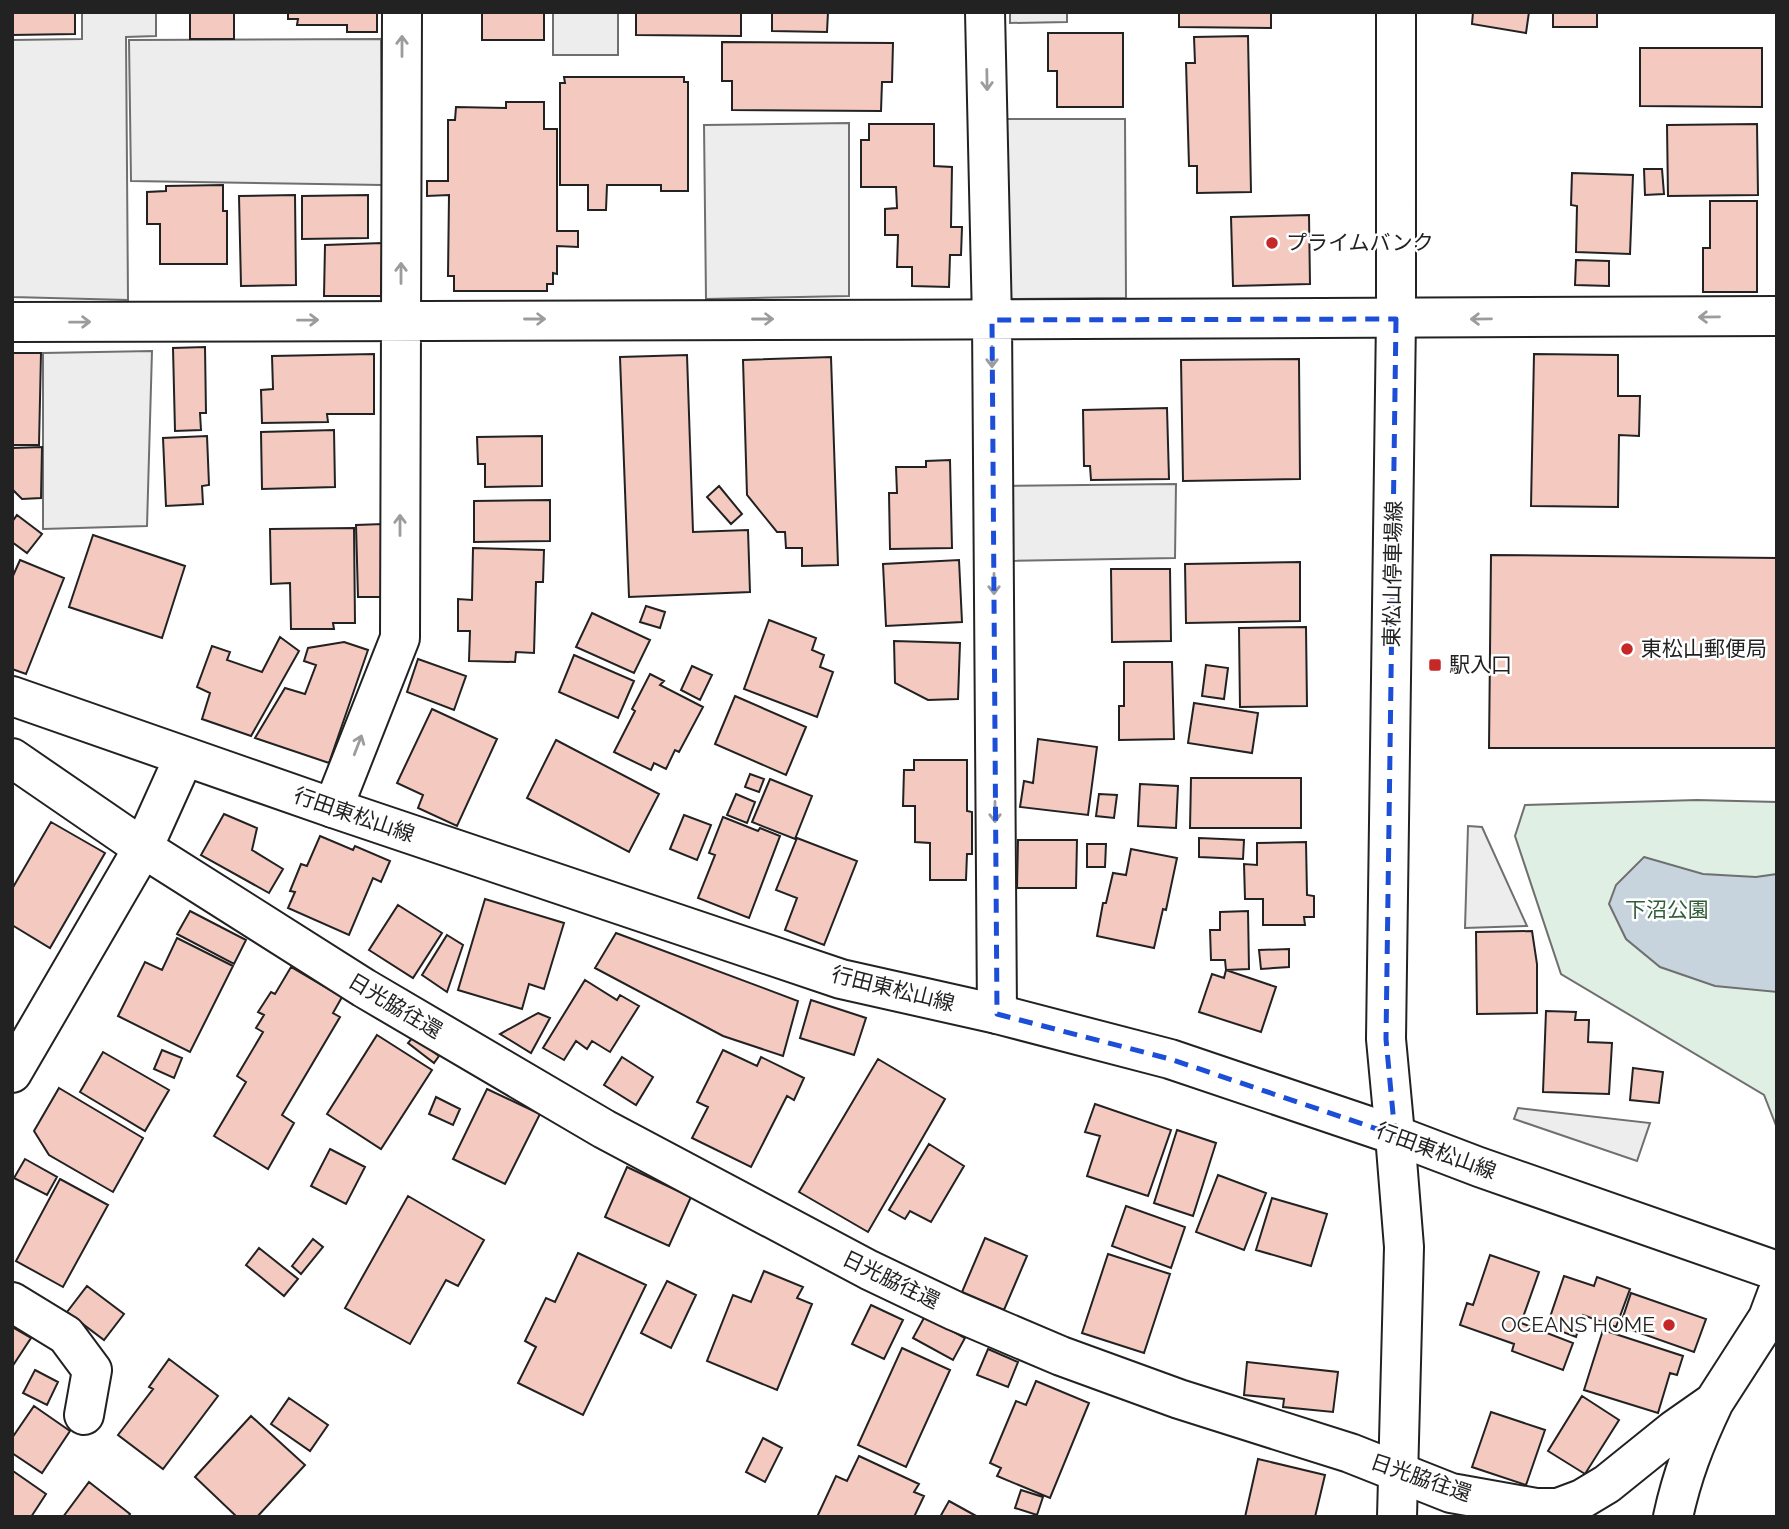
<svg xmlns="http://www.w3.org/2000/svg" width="1789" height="1529" font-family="Raleway,'Noto Sans JP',sans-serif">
<rect width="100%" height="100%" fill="#fff"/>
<path fill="#e0efe3" stroke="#6f6f6f" stroke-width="2" d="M1697,800L1777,802V1128L1764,1095L1561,974L1515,836L1525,805Z"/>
<path fill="#ededed" stroke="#6f6f6f" stroke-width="2" d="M82,12H156V36L126,37L128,300L12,297V40L82,39Z
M553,12H618V55H553Z
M1010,12H1067V22L1010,23Z
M381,39L382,185L131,181L129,40Z
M1002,119H1125L1126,298L1003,299Z
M849,123V296L706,299L704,125Z
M152,351L147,526L43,529V353Z
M1176,484L1175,558L1003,561V486Z
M1468,826L1482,827L1527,926L1465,928Z
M1518,1108L1650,1123L1637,1161L1514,1119Z"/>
<path fill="#c7d3dd" stroke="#6f6f6f" stroke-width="2" d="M1644,857L1703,874L1756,877L1777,874V992L1715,986L1660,967L1626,939L1609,904L1616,885Z"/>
<path fill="#f3c9c0" stroke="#222" stroke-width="2" d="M12,12H75V34L12,35Z
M190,12H234V39H190Z
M288,12H377V32H347V25H297L298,19H288Z
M482,12H544V40H482Z
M636,12H741V36L636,35Z
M772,12H828L827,32L772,31Z
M1179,12H1279H1271V28L1179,27Z
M1473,12H1529L1526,33L1472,24Z
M1553,12H1597V27H1553Z
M1048,33H1123V107H1057V71H1048Z
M1248,36L1251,192L1197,193V166H1189L1186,63H1195L1194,37Z
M722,42L893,43L892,82H882L881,111L732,110V81H722Z
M1640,48H1762V107L1640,106Z
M564,77H684V82H688V191H661V185H607L606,210H588V185H560V83H565Z
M506,102H544V129H557V231H578V247L557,246V274L553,273V284H547V291H454V276H448L449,195L427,196V181H448V120H455L456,107L506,108Z
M869,124H934V166L952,167L951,227H962L961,255H950L949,287L912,286V267H897L898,235H885V209L897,208L896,187H861V140H869Z
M1757,124L1758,195L1668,196L1667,125Z
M1644,169H1662L1664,194L1645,195Z
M1572,173L1633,175L1630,254L1576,252L1577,206L1571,205Z
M223,185V211H227V264H160V224H147V192L166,191V186Z
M295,195L296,285L241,286L239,196Z
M368,195V238L302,239V196Z
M1710,201H1757V292H1703V248H1710Z
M1309,215L1310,284L1233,286L1231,217Z
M382,243L381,296H324L325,245Z
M1576,260L1609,261V286L1575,285Z
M205,347L206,413H200L201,430L175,431L173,348Z
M12,353H41L39,445H12Z
M374,354V414H327L328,422L262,423L261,390L273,389L272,356Z
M1534,354L1618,355V396H1640L1639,436L1619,435L1618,507L1531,506Z
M687,355L693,532L748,530L750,592L629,597L620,357Z
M831,357L838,565L802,566V548H786L785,532H777L747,495L743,360Z
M1299,359L1300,479L1183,481L1181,360Z
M1167,408L1169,479L1091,480L1090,466H1084L1083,410Z
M334,430L335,487L262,489L261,432Z
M207,436L209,485L202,486L203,504L166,506L163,438Z
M542,436V486L485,487V464H478L477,437Z
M42,447L41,498L22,499L12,489V448Z
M950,460L952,548L890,549L889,493H897L896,467H926V461Z
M719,486L742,514L731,524L707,497Z
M550,500V541L474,542V501Z
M17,515L42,534L27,553L12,542V522Z
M383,524L384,597H358L356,525Z
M354,528L355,623H333L334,629H291L290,583L271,584L270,529Z
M93,535L185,566L162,638L69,607Z
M473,548L544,550L543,582H536L534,653L516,652L515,662L469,661L470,631H458V599L472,600Z
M1491,555L1777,558V748H1489Z
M20,560L64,578L26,674L12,669V578Z
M959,560L962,622L886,626L883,564Z
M1300,562V621L1186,623L1185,564Z
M1111,569H1170L1171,641L1112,642Z
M646,606L665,612L660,628L640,622Z
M592,613L650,640L634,673L576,647Z
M769,620L816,638L812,650L824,655L820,667L833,672L817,717L744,689Z
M1306,627L1307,706L1240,707L1239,628Z
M280,637L299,651L251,736L202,719L210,693L197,687L212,646L230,652L227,660L262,672Z
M894,641L960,643L958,699L928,700L895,683Z
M344,642L368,650L329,763L255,738L285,688L305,694L316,665L304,661L308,648Z
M574,655L634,681L618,718L559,692Z
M418,659L466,676L454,710L407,692Z
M1124,662H1172L1174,739L1119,740V706H1124Z
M1206,665L1228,668L1224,699L1202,696Z
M692,666L712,675L700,700L681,690Z
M650,674L664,681L660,685L703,707L679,752L675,750L666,769L654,763L651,770L614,752L635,711L632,709Z
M735,696L806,727L786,775L715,744Z
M1194,703L1258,713L1252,753L1188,743Z
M432,709L497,739L457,826L418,808L423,795L397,783Z
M1038,739L1097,747L1088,815L1020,807L1024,781L1033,783Z
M556,740L659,794L629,852L527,798Z
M914,760H967V811L972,812V854H967L966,880H930V843L915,842V806H903L904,770H914Z
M750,774L764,779L759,792L745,787Z
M1191,778H1301V828H1190Z
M770,779L812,796L795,839L752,822Z
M1140,784L1178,786L1176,828L1138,826Z
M736,794L755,802L747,823L727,815Z
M1099,794L1117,795L1114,818L1096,816Z
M224,814L257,828L252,850L283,869L269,893L201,855Z
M684,815L711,825L697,860L670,849Z
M723,817L758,831L760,828L780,836L749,918L698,898L715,855L709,853Z
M51,822L105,853L50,948L12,925V889Z
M320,836L353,850L355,846L390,861L381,882L373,878L349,935L288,908L295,892L290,891L301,864L307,866Z
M797,838L857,861L824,945L785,930L797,898L776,890Z
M1199,838L1244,840L1243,859L1199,857Z
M1018,840H1077L1076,888H1017Z
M1306,842L1307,895L1314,896V917H1304L1305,925H1263V899H1245L1244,864L1257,865V843Z
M1087,844H1106L1105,867H1087Z
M1131,849L1177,858L1166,910L1163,909L1154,948L1097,936L1103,903H1106L1113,873L1126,875Z
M485,899L564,923L544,989L529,984L522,1009L458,990Z
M398,905L442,933L413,978L369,950Z
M190,911L246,940L234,964L177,934Z
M1248,911L1249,969L1226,970L1225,960H1211L1210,930H1220V912Z
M1532,931L1537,964V1013L1477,1014L1476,932Z
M616,933L798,1001L783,1056L723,1036L595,968Z
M447,935L463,945L447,992L422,975Z
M177,938L233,966L190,1052L118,1016L145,962L162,970Z
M1289,949V967L1261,969L1259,950Z
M291,967L342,997L333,1013L340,1017L282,1115L294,1123L268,1169L214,1136L246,1082L237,1076L263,1032L256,1028L264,1015L258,1012L271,992L275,994Z
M1226,970L1276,987L1261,1032L1199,1012L1212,974L1224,978Z
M585,980L617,1000L620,995L639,1006L610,1052L592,1041L587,1049L576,1041L564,1060L543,1048Z
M811,1000L866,1018L854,1055L800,1038Z
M1546,1011L1576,1012L1575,1020H1589L1588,1042L1612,1043L1609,1094L1543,1092Z
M538,1013L550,1018L531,1053L500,1034Z
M377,1035L432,1070L381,1149L327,1114Z
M413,1037L439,1056L434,1063L408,1043Z
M162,1050L182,1058L174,1078L154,1069Z
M723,1050L757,1066L761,1057L804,1078L794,1100L787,1096L751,1167L692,1138L708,1107L697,1102Z
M103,1052L169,1090L145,1131L80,1092Z
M622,1057L653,1077L636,1105L604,1085Z
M878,1059L945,1099L868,1232L799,1192Z
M1633,1068L1663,1072L1659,1103L1630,1100Z
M59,1088L143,1138L113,1192L49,1155L34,1131Z
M487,1089L540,1114L505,1184L453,1159Z
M436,1097L460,1109L453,1125L429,1114Z
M1095,1104L1171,1130L1148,1196L1087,1176L1100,1136L1085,1132Z
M1177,1130L1216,1143L1193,1216L1154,1203Z
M929,1144L964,1166L931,1222L910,1211L905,1219L889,1210Z
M330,1149L365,1167L346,1204L311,1186Z
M25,1159L57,1177L47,1195L14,1178Z
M627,1167L691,1197L669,1246L605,1217Z
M1218,1175L1266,1193L1244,1250L1196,1232Z
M60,1179L108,1205L63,1287L16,1261Z
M408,1196L484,1240L458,1286L446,1280L410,1344L345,1308Z
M1272,1198L1327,1214L1311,1266L1256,1250Z
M1126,1206L1185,1227L1171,1268L1112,1246Z
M985,1238L1027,1256L1004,1310L962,1292Z
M313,1239L323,1247L301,1274L292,1266Z
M259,1248L298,1279L284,1296L246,1265Z
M578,1253L646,1285L583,1415L518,1383L536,1347L525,1341L546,1298L555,1302Z
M1108,1254L1170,1274L1144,1353L1082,1333Z
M1490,1255L1539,1272L1521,1323L1573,1343L1563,1370L1512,1351L1514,1344L1460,1325L1467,1303L1473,1305Z
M764,1271L803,1287L797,1298L812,1304L777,1390L707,1361L733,1295L751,1302Z
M1564,1276L1594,1286L1597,1277L1630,1289L1616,1327L1583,1315L1576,1337L1547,1326Z
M667,1281L696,1295L671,1348L641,1333Z
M87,1286L124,1314L104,1340L67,1312Z
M1631,1293L1706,1319L1694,1352L1620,1326Z
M871,1305L903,1320L884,1359L852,1344Z
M925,1316L965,1338L953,1360L913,1338Z
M12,1327L31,1338L12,1367Z
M1603,1330L1683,1356L1677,1375L1670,1373L1658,1413L1584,1390Z
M902,1348L950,1370L906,1467L858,1445Z
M988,1349L1018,1362L1008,1387L977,1375Z
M169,1359L218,1396L163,1469L118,1435L153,1389L149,1387Z
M1247,1362L1338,1372L1333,1412L1283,1407L1284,1399L1244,1395Z
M35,1370L58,1382L47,1405L23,1393Z
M1036,1381L1089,1403L1050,1498L997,1476L1001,1468L990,1463L1016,1401L1026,1405Z
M1582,1396L1619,1420L1585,1474L1548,1451Z
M289,1398L328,1425L310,1451L271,1424Z
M34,1406L70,1431L42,1473L12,1453V1438Z
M1491,1412L1545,1430L1526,1485L1472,1467Z
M251,1416L305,1465L257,1517H237L195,1477Z
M763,1438L782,1448L765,1482L746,1472Z
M859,1456L919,1484L914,1492L924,1496L914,1517H817L836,1476L847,1481Z
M1258,1459L1325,1475L1315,1517H1245Z
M13,1471L46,1494L31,1517H12Z
M89,1482L130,1514L128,1517H63Z
M1021,1490L1043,1497L1037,1515L1015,1508Z
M949,1501L978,1517H940Z"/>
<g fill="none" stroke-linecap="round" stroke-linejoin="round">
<g stroke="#222" stroke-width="42">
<path id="minor" d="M985,12L992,320L997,1014
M12,322C600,317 1189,323 1777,316
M12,758L143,848L364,988L604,1129L869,1270L955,1311L1061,1356L1179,1399L1350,1453L1451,1493L1536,1508H1558L1582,1499L1607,1484L1674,1430L1714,1402L1768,1318L1777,1294
M333,808L400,638L402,12
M12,1302L66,1335L92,1370L84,1415
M1673,1517C1682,1475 1695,1442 1713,1404"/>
</g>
<g stroke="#222" stroke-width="42">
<path id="tertiary" d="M12,1073L143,848L184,757
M1395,1135L1404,1247L1397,1517"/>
</g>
<g stroke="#222" stroke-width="42">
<path id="secondary" d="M1395,1135L1386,1039L1396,319V12"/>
</g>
<g stroke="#222" stroke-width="42">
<path id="primary" d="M12,696L333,808L841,979L997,1014L1170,1059L1395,1135L1479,1167L1777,1271"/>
</g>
<use href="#minor" stroke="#fff" stroke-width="38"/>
<use href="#tertiary" stroke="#fff" stroke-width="38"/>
<use href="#secondary" stroke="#fff" stroke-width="38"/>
<use href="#primary" stroke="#fff" stroke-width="38"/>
</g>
<defs><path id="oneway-shaft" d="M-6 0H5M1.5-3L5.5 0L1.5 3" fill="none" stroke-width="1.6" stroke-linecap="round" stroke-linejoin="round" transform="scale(1.75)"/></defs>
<g stroke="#9c9c9c">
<use href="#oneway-shaft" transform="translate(402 46) rotate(-90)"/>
<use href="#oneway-shaft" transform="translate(987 80) rotate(89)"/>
<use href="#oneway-shaft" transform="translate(401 273) rotate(-90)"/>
<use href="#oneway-shaft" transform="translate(1709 317) rotate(179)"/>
<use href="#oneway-shaft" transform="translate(535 319)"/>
<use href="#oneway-shaft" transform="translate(763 319)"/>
<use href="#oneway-shaft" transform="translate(1481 319) rotate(179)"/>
<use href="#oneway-shaft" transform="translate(308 320) rotate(-1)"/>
<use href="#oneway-shaft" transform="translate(80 322) rotate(-1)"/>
<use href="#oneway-shaft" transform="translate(992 357) rotate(90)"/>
<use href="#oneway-shaft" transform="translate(400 525) rotate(-90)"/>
<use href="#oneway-shaft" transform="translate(994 584) rotate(90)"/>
<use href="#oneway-shaft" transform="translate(358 745) rotate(-69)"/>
<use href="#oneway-shaft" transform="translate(995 812) rotate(90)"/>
</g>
<path fill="none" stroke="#1d4ed8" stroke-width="5" stroke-dasharray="14 9" stroke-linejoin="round" d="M1396,319L1386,1039L1395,1135L1170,1059L997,1014L992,320Z"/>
<g fill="#c62828" stroke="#fff" stroke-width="2.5">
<circle cx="1272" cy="243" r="7"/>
<circle cx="1627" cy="649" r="7"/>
<rect x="1428" y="658" width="14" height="14" rx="3.5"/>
<circle cx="1669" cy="1325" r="7"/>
</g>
<g text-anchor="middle" stroke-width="5" stroke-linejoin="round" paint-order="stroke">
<g font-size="21" fill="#222" stroke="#fff" text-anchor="start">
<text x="1286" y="250">プライムバンク</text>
<text x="1641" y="656">東松山郵便局</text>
<text x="1449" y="672">駅入口</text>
<text x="1655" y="1332" text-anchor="end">OCEANS HOME</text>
</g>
<g font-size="21" fill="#222" stroke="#fff">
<text transform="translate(1393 574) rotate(-89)" y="7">東松山停車場線</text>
<text transform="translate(354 815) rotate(19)" y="7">行田東松山線</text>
<text transform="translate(893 989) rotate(14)" y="7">行田東松山線</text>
<text transform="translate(395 1006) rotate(31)" y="7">日光脇往還</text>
<text transform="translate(1436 1151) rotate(20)" y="7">行田東松山線</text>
<text transform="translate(891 1280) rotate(26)" y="7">日光脇往還</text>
<text transform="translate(1421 1478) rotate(19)" y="7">日光脇往還</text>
</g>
<g font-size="21" fill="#2f5e38" stroke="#fff">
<text x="1667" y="917">下沼公園</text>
</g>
</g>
<rect width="1789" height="1529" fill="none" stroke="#222222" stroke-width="28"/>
</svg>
